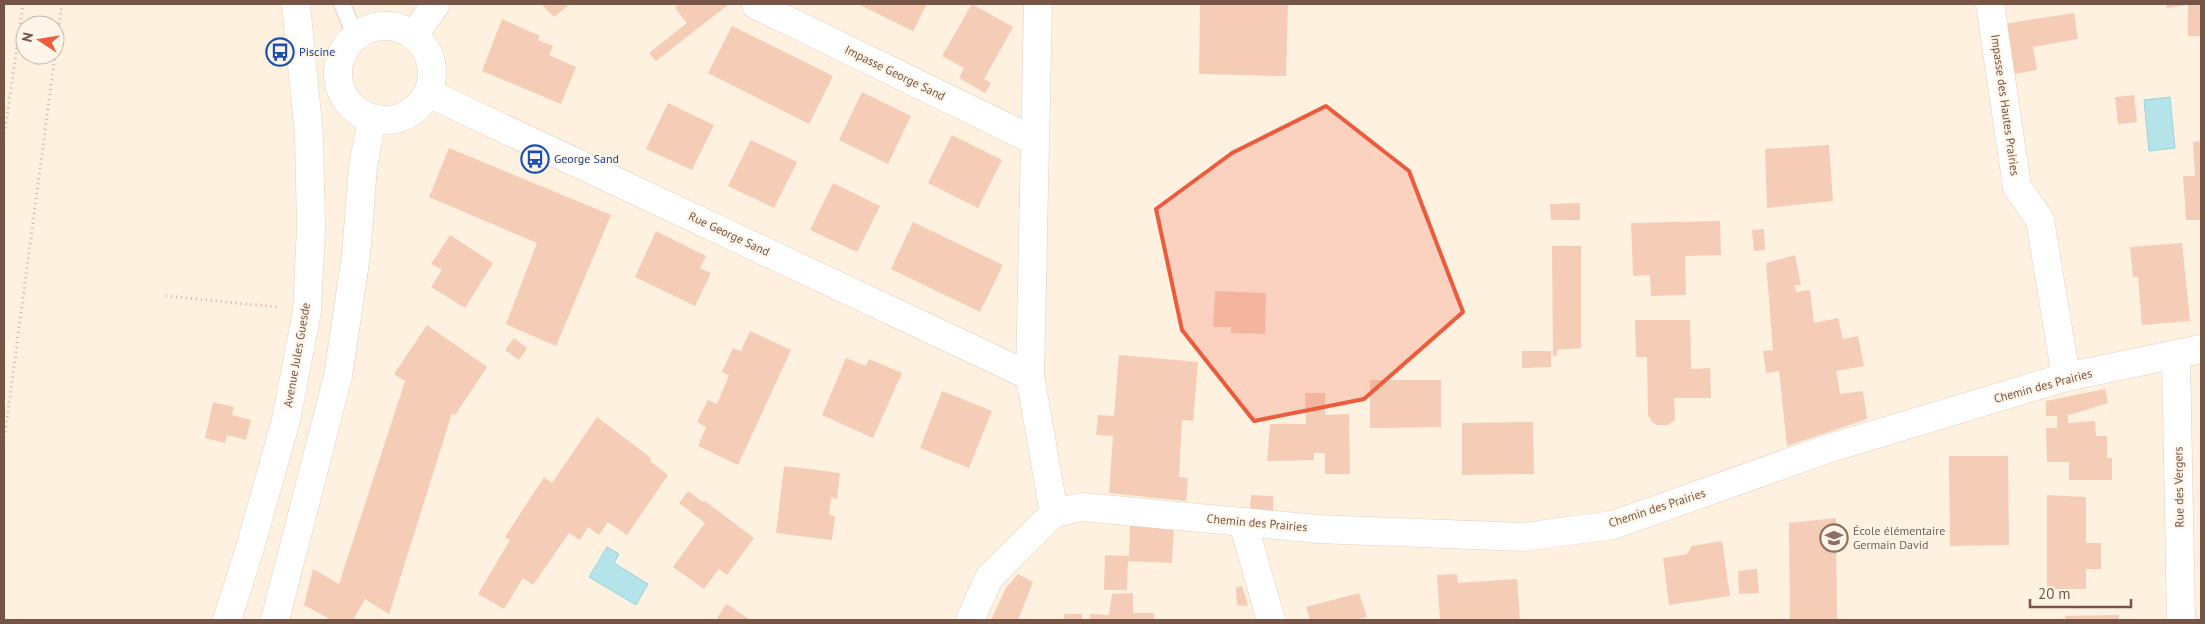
<svg xmlns="http://www.w3.org/2000/svg" width="2205" height="624" font-family="'PT Sans',sans-serif">
<rect width="100%" height="100%" fill="#fef1e0"/>
<path fill="#b4e4e9" stroke="#99d4db" d="M2170,97L2175,148L2149,151L2144,100Z
M607,547L619,554L614,563L648,584L636,605L589,577Z"/>
<path fill="#f5ccb6" d="M541,4H570L554,17Z
M679,4H729L656,61L649,53L687,23L675,8Z
M858,4H927L913,31Z
M972,4L1013,27L984,79L991,83L985,93L959,78L964,68L942,56Z
M1200,4H1288L1286,76L1199,74Z
M2166,4H2201V36H2188V5L2167,8Z
M2074,13L2078,39L2033,47L2037,70L2013,74L2004,24Z
M502,19L540,36L538,40L553,46L549,55L576,67L561,104L482,71Z
M732,26L833,76L809,124L708,73Z
M862,92L911,116L888,164L839,140Z
M2134,95L2137,122L2118,124L2115,97Z
M668,103L714,125L692,170L646,149Z
M952,135L1002,160L978,208L928,183Z
M751,140L797,162L774,208L728,186Z
M2201,141V220H2186L2183,176H2195L2193,142Z
M1829,145L1833,201L1767,208L1765,149Z
M449,148L611,215L556,346L506,324L537,243L429,197Z
M833,183L880,206L857,252L810,230Z
M1580,203V220H1551L1550,204Z
M1720,221L1721,255L1685,256L1686,295L1651,296L1650,275L1633,276L1631,223Z
M913,222L1003,265L980,312L891,269Z
M1764,229L1765,250L1754,251L1752,230Z
M656,231L706,256L700,268L711,273L695,306L635,277Z
M450,235L493,263L465,308L431,287L442,270L431,264Z
M2182,243L2190,321L2142,325L2138,277H2133L2130,247Z
M1552,246H1581V348L1557,350V356H1553Z
M1795,255L1801,285H1795L1796,292L1810,290L1814,323L1838,318L1843,339L1858,336L1864,366L1836,371L1840,394L1863,391L1867,419L1787,446L1779,371L1766,373L1763,351L1773,350L1766,263Z
M1215,291L1266,293L1265,334L1231,333V327H1213Z
M1635,320H1690L1691,369L1710,368L1711,398H1674L1675,420L1668,425H1657L1652,422L1648,415L1647,357H1636Z
M427,325L487,367L455,415L452,413L389,614L365,599L353,620H329L328,618L304,605L313,569L339,584L405,381L394,374Z
M750,331L791,350L738,465L698,446L706,427L697,422L708,400L717,404L729,375L722,372L733,348L741,351Z
M514,338L527,348L519,360L505,350Z
M1522,351H1551V367L1522,368Z
M1119,355L1198,362L1193,421L1182,420L1179,477L1188,478L1186,501L1109,493L1113,436L1096,435L1098,415L1114,416Z
M846,358L866,366L869,359L902,373L873,438L822,415Z
M1370,380H1441V427L1370,428Z
M2105,389L2108,403L2066,416H2068V423L2095,421L2096,436H2107V458H2112V480H2069V462H2047L2046,428H2057V416H2046V401Z
M942,391L992,411L969,468L920,448Z
M1305,393H1325V415L1349,414L1350,474H1325V453H1314V460L1267,461L1270,424H1306Z
M213,402L234,407L232,415L251,420L246,440L227,435L225,443L205,438Z
M597,417L651,458L650,461L668,475L627,535L608,522L599,535L588,527L580,540L569,533L533,585L523,578L504,609L478,594L510,540L505,537L544,477L552,483Z
M1533,422L1534,474L1462,475V423Z
M1949,456H2008L2009,545L1950,546Z
M784,466L840,473L837,499L831,498L829,515L835,516L832,540L776,533Z
M688,491L703,502L705,501L754,538L727,575L719,569L704,589L673,567L705,523L679,503Z
M1251,495L1273,496V511L1250,509Z
M2047,495L2086,497V543H2101V569H2086V589H2047Z
M1836,518L1837,620H1790L1789,523Z
M1130,524L1174,526L1172,563L1128,561L1127,590H1104L1105,555L1129,556Z
M1722,541L1730,596L1669,605L1663,558L1687,554L1692,546Z
M1757,569L1759,593L1739,594L1738,571Z
M1018,574L1033,582L1018,620H991L1006,588Z
M1457,574L1458,583L1517,579L1520,620H1502V619L1440,620L1437,575Z
M1242,586L1244,592L1248,606L1237,605L1236,587Z
M1133,593V613H1154V620H1090V614L1109,615L1112,594Z
M1359,593L1367,617L1354,620H1310L1306,607Z
M726,604L733,608L750,620H716Z
M1064,614H1082V620H1064Z
M2119,615V620H2066L2065,616Z"/>
<g fill="none" stroke-linecap="round" stroke-linejoin="round">
<g stroke="#e5cebf" stroke-width="18">
<path id="service" d="M342,4L355,35"/>
</g>
<g stroke="#e5cebf" stroke-width="29">
<path id="minor" d="M1038,4L1030,376L1054,513
M1990,4L2017,187L2040,220L2066,377
M756,5L1035,141
M338 73a47 47 0 1 1 94 0a47 47 0 1 1-94 0Z
M414,35L436,4
M428,93L1030,376
M2176,355L2181,620
M1243,523L1271,620
M275,620L338,376L356,256L363,166L372,119
M970,620L989,578L1054,513L1082,507L1318,529L1523,537L1613,525L1830,448L2066,377L2201,349"/>
</g>
<g stroke="#eacfbb" stroke-width="29">
<path id="secondary" d="M227,620L250,548L286,420L307,311L311,228L309,135L296,4"/>
</g>
<path stroke="#daaf99" stroke-width="3" stroke-dasharray="1 4" stroke-linecap="butt" d="M55,54L62,4
M4,138L23,4
M166,296L277,307
M4,442L55,55"/>
<use href="#service" stroke="#fff" stroke-width="16"/>
<use href="#minor" stroke="#fff" stroke-width="28"/>
<use href="#secondary" stroke="#fff" stroke-width="28"/>
</g>
<path fill="#ec5b3c" fill-opacity="0.2" stroke="#ec5b3c" stroke-width="4" stroke-linejoin="round" d="M1326,106L1409,171L1463,312L1364,399L1254,421L1182,330L1156,209L1232,153Z"/>
<defs>
<g id="bus-ring" transform="scale(1.4375)"><circle r="9.5" fill="#fff5e8" stroke="#1a4fb4" stroke-width="1.5"/><path d="M-5-6H5V4H4V6H2V4H-2V6H-4V4H-5ZM-3.5-4V0h7V-4ZM-3.5 1.2v1.5H-2V1.2ZM2 1.2v1.5H3.5V1.2Z" fill="#1a4fb4"/></g>
<g id="school-ring" transform="scale(1.4375)"><circle r="9.5" fill="#fff5e8" stroke="#8d6e63" stroke-width="1.5"/><path d="M0-5L7-2L0 1L-7-2ZM-4 1L0 2.5L4 1V4Q0 6-4 4Z" fill="#8d6e63"/></g>
</defs>
<g fill-rule="evenodd">
<use href="#bus-ring" x="280" y="52"/>
<use href="#bus-ring" x="535" y="159"/>
<use href="#school-ring" x="1834" y="538"/>
</g>
<g text-anchor="middle" stroke-width="4" stroke-linejoin="round" paint-order="stroke">
<g font-size="12" fill="#164399" stroke="#fff5e8" text-anchor="start">
<text x="299" y="56">Piscine</text>
<text x="554" y="163">George Sand</text>
</g>
<g font-size="12" fill="#775546" stroke="#fff5e8">
<text transform="translate(895 73) rotate(26)" y="4">Impasse George Sand</text>
<text transform="translate(2005 105) rotate(82)" y="4">Impasse des Hautes Prairies</text>
<text transform="translate(729 234) rotate(25)" y="4">Rue George Sand</text>
<text transform="translate(297 355) rotate(-80)" y="4">Avenue Jules Guesde</text>
<text transform="translate(2043 386) rotate(-15)" y="4">Chemin des Prairies</text>
<text transform="translate(2179 487) rotate(-91)" y="4">Rue des Vergers</text>
<text transform="translate(1657 508) rotate(-18)" y="4">Chemin des Prairies</text>
<text transform="translate(1257 523) rotate(5)" y="4">Chemin des Prairies</text>
</g>
<g font-size="12" fill="#785e54" stroke="#fff5e8" text-anchor="start">
<text x="1853" y="535">École élémentaire<tspan x="1853" dy="14">Germain David</tspan></text>
</g>
</g>
<rect width="2205" height="624" fill="none" stroke="#775546" stroke-width="10"/>
<g transform="translate(40 40) rotate(282)"><circle r="24" fill="#fff5e8" stroke="#c9b5a7"/>
<path d="M0-4L9 19L0 12L-9 19Z" fill="#f25b3c"/>
<text y="-8" font-size="14" font-weight="bold" text-anchor="middle" fill="#775546">N</text>
</g>
<path d="M2030 599v8h101v-8" fill="none" stroke="#775546" stroke-width="2.5"/>
<text x="2038" y="599" font-size="15" fill="#775546" stroke="#fff5e8" stroke-width="4" paint-order="stroke">20 m</text>
</svg>
